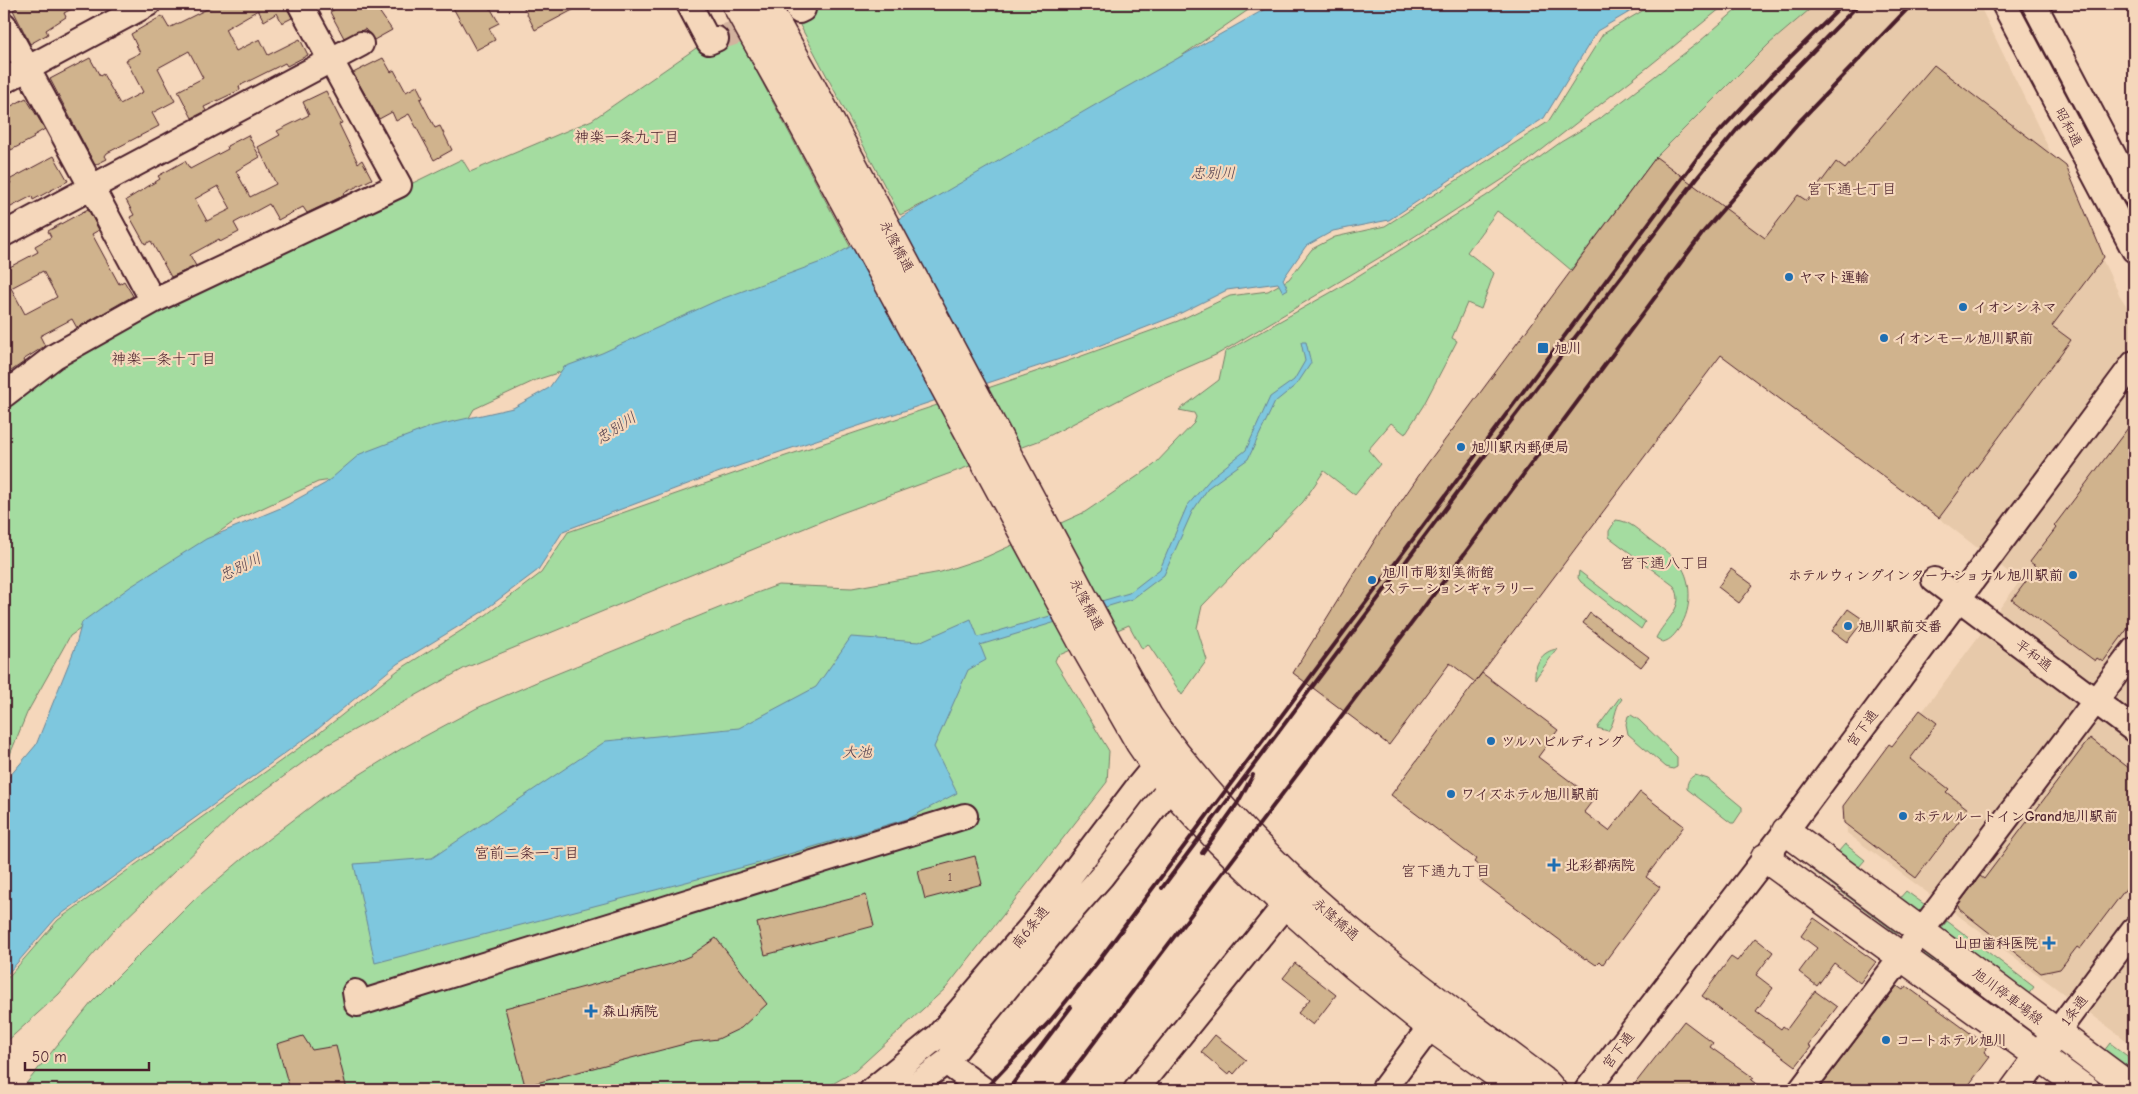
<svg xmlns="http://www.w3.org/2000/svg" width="2138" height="1094" font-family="'Comic Neue','Klee One',sans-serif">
<rect width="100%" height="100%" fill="#f5d7bb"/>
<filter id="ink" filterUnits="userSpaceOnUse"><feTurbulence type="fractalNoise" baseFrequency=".02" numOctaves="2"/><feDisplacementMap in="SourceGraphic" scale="10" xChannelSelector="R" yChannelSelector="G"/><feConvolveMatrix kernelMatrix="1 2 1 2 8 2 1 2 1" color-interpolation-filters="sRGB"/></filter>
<g filter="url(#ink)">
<path fill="#e7c9aa" d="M1816,4H1979L2120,296L2134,317V1046L1847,833L1846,814L2020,581L1939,518L1696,336L1683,354L1571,270L1656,157L1769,44Z"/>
<path fill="#a4dca0" stroke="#777e66" d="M810,4H1257L1161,70L1013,160L900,215L792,10Z
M1654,4H1726L1648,67L1511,174L1409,240L1218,354L1154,382L1041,440L839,514L465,668L327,745L239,809L114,930L59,994L4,1044V982L58,920L317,735L397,671L486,615L541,573L568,532L747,469L1068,361L1178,321L1230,296L1268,291L1289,279L1312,249L1335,237L1385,226L1548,122L1603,34Z
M1743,4H1816L1769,44L1656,157L1571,270L1526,232L1497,211L1467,252L1494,273L1481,309L1467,303L1452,338L1457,341L1423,406L1405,434L1391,423L1368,450L1380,464L1355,495L1324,471L1303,502L1202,606L1197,628L1207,660L1182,695L1148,644L1142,649L1129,625L1057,656L1055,661L1109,751L1107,782L946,988L855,1071L822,1090H21L92,1002L195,899L241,860L322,798L401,749L477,708L539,681L746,597L778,585L852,588L941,572L986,557L1085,512L1154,465L1194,423L1196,417L1194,413L1179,410L1219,380L1225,352L1337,289L1486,196L1561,142L1598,120L1699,42Z
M731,24L852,250L606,357L536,380L474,409L457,439L406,469L318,482L235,521L70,636L27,713L4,769V408L60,363L161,306L462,159L470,172L592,120Z
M1616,520C1630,521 1639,531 1649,539C1658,546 1669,553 1677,561C1693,578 1692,609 1680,627C1675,634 1671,640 1663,642L1656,638C1664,620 1687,607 1674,586L1609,537V531Z
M1579,571L1645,622L1641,629L1581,582L1578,578Z
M1557,649L1535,679C1534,664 1542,651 1557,649Z
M1620,697L1622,699C1614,708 1616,721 1608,731L1597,728Z
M1631,715L1639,720L1677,757V767L1673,769L1666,767L1628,734L1626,724L1628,716Z
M1695,775L1708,779L1742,807V811L1734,823H1731L1687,789C1687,782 1689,778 1695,775Z
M1845,844L1865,860L1858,868L1838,852Z
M1821,864L1901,934L1896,933L1815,872Z
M1906,891L1928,907L1921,916L1899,899Z
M1947,921L2034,987L2027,996L1940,930Z
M1926,945L2012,1014L2009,1018L1925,956L1923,950Z
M2110,1043L2134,1061V1074L2104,1051Z"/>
<path fill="#7ec7de" stroke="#698496" d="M1274,4H1643L1597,31L1544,118L1389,220L1333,231L1306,246L1283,279L1288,289L1283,292L1278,283L1227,290L1175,316L1093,348L717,473L563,531L538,570L482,612L397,664L313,733L56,918L4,978V783L36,745L75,648L82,622L130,587L206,539L283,507L326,483L360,454L433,426L513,408L549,388L564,367L602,353L716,301L829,259L1109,97Z
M1301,342H1306L1311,363L1297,384L1275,402L1248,459L1209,487L1192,512L1164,575L1132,599L980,645L986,660L968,670L934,747L957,793L910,818L759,863L375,963L354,864L432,858L606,741L739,728L816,687L851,637L919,642L971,619L978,637L1129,593L1160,569L1187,506L1212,477L1246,450L1270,397L1294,380L1305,361Z"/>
<path fill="#d0b38d" stroke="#4a1f2b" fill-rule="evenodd" d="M15,4H81L64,13L66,17L46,30L48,34L30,44L13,10L17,8Z
M217,4H286L292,18L282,23L277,13L264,21L258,10L225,29L236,51L260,39L268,55L300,39L308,55L287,66L285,63L239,86L240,90L204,107L206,111L192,118L178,91L203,78L189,51L158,68L175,101L152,113L159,126L107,153L105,156L107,159L95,165L50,79L90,58L100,76L103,74L120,104L143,92L126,60L140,53L131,34L162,16L169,28Z
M344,4H374L392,30L374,40L365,29L344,38L330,12Z
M451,4H488L499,23L489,28L495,40L476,50Z
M522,4H584L535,30Z
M383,58L391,72L394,70L406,92L417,86L423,98L420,99L435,128L440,126L452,150L434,160L409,114L396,121L392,112L379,119L353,73Z
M1934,65L2066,166L2104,257L2052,326L2071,340L1939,518L1721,355L1475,682L1450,663L1389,745L1293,673L1378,535L1424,468L1656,157L1765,238L1798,195L1807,201L1836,162L1845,169Z
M326,91L342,123L339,124L358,163L362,160L372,179L344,193L345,195L307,213L303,207L278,220L269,204L234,223L239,232L220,242L219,239L190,255L196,266L171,277L151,241L145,244L130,217L134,215L126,200L160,179L158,176L185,161L190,169L228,149L227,146L248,135L260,157L236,171L250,197L276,184L258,147L280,135L277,131L309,115L303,102ZM218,186L231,209L207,221L195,199Z
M26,98L45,129L33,136L34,138L11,150L4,136V134L8,132L4,123V110Z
M54,156L68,181L33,200L32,196L9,208L4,198V187L11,183L9,180Z
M88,209L99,230L92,234L119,284L124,281L133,296L77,328L72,319L40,336L45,346L23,360L24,362L4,376V270L38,252L35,246L51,237L48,231ZM43,271L57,297L25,314L11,288Z
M2134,420V620L2103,662L2097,658L2095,661L2012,600L2037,567L2030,562L2056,528L2054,526Z
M1731,569L1753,585L1739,603L1718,587Z
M1848,609L1864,620L1847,642L1832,631Z
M1590,613L1649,657L1641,667L1583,623Z
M1482,673L1558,730L1538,757L1594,799L1584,812L1609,831L1640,792L1684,826L1646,877L1660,887L1603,964L1600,961L1596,965L1586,958L1585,959L1478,879L1484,870L1474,862L1476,859L1391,795Z
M1920,710L1937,723L1910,759L1949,789L1946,792L1968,809L1916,878L1844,823L1843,806L1889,744L1892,746Z
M2090,738L2134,772V878L2080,949L2077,947L2060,969L2041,973L1959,909L1958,905L1980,876L1984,879Z
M975,856L982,884L925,899L918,871Z
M866,895L874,926L765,955L757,923Z
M1814,918L1876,962L1860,983L1834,963L1817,986L1799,972L1817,948L1801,936Z
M716,938L767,1004L741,1028L718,1039L692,1042L525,1086L505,1008L671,964L690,956Z
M1755,938L1773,952L1756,975L1773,988L1756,1011L1781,1029L1783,1026L1787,1029L1815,991L1837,1007L1808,1045L1811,1047L1796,1066L1702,996L1731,957L1737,961Z
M1295,963L1336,995L1313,1025L1298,1013L1310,999L1283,978Z
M1897,986L1903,990L1906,986L1988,1046L1984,1052L1990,1057L1965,1090H1818Z
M1684,1021L1713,1043L1710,1047L1754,1078L1751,1080L1764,1090H1630Z
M1215,1035L1246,1060L1234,1074L1231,1071L1228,1075L1201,1052Z
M303,1036L312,1050L336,1046L347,1090H290L277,1044Z"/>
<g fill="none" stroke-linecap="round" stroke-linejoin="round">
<path stroke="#d3b29e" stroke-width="24" stroke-dasharray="24 12" stroke-linecap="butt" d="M716,39L799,11"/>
<g stroke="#4a1f2b" stroke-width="28">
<path id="minor" d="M689,4L709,42L716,39
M2004,4L2134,250
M2034,4L2134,194
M799,11L803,9L800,4
M4,25L153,301
M4,81L148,4
M4,234L361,44
M4,395L55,356L153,301L399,185L300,4
M1934,580L2134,730
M355,992L357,1004L965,816
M2057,1032L2134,929
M946,1062L984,1090
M872,1090L938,1036L1035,922L1137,788L1156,765L1170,754
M909,1090L946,1062L1056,928L1102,876L1181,773
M1136,1090L1297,890
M1383,1090L1442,1011
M1587,1090L1786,831L2134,363
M1801,1090L2134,650"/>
</g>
<g stroke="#4a1f2b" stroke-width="31">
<path id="major" d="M736,4L787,95L1085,647L1140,743L1171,788L1220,841L1285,904L1355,966L1431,1027L1519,1090
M765,4L810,84L1107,642L1148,716L1157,729C1218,811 1292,885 1371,949C1428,995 1487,1039 1546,1083L1552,1090
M1786,831L2134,1090
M1765,858L2086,1090
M2014,1090L2050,1041"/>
</g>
<use href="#minor" stroke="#f5d7bb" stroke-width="24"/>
<use href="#major" stroke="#f5d7bb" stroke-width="28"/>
<path stroke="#4a1f2b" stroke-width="4" d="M1202,853L1237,804L1253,775
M1162,888L1498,438L1697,178L1739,127L1859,4
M984,1090L1051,1020L1097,963L1707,145L1770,77L1844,4
M1008,1090L1071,1007
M1058,1090L1468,549L1705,230L1798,123L1912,4"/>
</g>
</g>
<g fill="#1f6fb2" stroke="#f5d7bb" stroke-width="2">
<circle cx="1789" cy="277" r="5"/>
<circle cx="1963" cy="307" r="5"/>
<circle cx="1884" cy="338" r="5"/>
<rect x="1537" y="342" width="12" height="12" rx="2.5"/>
<circle cx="1461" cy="447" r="5"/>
<circle cx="2073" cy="575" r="5"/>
<circle cx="1372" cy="580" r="5"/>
<circle cx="1848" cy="626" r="5"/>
<circle cx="1491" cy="741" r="5"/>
<circle cx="1451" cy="794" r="5"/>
<circle cx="1903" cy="816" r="5"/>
<path d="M1551.5 857.5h5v5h5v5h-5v5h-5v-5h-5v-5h5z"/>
<path d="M2046.5 935.5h5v5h5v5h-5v5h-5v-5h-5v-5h5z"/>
<path d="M588.5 1003.5h5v5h5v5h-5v5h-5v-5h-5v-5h5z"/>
<circle cx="1886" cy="1040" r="5"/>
</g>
<g text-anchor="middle" stroke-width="4.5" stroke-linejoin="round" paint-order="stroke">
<g font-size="11" fill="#6c4444">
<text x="950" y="881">1</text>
</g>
<g font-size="14" fill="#4a1f2b" stroke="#f5d7bb">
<text transform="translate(2069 127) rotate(62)" y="5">昭和通</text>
<text transform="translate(897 246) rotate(62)" y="5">永隆橋通</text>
<text transform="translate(1087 604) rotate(62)" y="5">永隆橋通</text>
<text transform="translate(2034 655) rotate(37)" y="5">平和通</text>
<text transform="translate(1862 728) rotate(-54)" y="5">宮下通</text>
<text transform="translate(1336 919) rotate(41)" y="5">永隆橋通</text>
<text transform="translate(1030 927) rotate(-51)" y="5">南6条通</text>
<text transform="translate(2008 996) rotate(37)" y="5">旭川停車場線</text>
<text transform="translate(2074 1010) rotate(-53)" y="5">1条通</text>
<text transform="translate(1618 1050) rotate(-53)" y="5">宮下通</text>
</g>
<g font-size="14" font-weight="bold" fill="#4a1f2b" stroke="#f5d7bb" text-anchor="start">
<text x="1799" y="282">ヤマト運輸</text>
<text x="1973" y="312">イオンシネマ</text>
<text x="1894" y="343">イオンモール旭川駅前</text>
<text x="1554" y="353">旭川</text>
<text x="1471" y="452">旭川駅内郵便局</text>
<text x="1382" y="577">旭川市彫刻美術館<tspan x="1382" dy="16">ステーションギャラリー</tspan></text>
<text x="2063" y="580" text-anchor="end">ホテルウィングインターナショナル旭川駅前</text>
<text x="1858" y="631">旭川駅前交番</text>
<text x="1501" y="746">ツルハビルディング</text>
<text x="1461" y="799">ワイズホテル旭川駅前</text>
<text x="1913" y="821">ホテルルートインGrand旭川駅前</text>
<text x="1565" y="870">北彩都病院</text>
<text x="2038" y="948" text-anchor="end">山田歯科医院</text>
<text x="602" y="1016">森山病院</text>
<text x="1896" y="1045">コートホテル旭川</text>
</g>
<g font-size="15" fill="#4a1f2b" stroke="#f5d7bb">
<text x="627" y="142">神楽一条九丁目</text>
<text x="1852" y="194">宮下通七丁目</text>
<text x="164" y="364">神楽一条十丁目</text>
<text x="1665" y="568">宮下通八丁目</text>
<text x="527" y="858">宮前二条一丁目</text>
<text x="1446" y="876">宮下通九丁目</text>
</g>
<g font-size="15" font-style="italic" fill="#54414f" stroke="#f5d7bb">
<text x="1213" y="178">忠別川</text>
<text transform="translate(616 428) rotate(-33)" y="5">忠別川</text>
<text transform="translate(240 567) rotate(-26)" y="5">忠別川</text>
<text x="857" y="757">大池</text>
</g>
</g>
<rect width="2138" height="1094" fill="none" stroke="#f5d7bb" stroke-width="20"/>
<rect x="10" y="10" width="2118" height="1074" fill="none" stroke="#4a1f2b" stroke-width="2" filter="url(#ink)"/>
<path d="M25 1062v8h124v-8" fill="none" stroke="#4a1f2b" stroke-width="2.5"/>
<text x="32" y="1062" font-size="15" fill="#4a1f2b" stroke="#f5d7bb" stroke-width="4" paint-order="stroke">50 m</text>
</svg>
